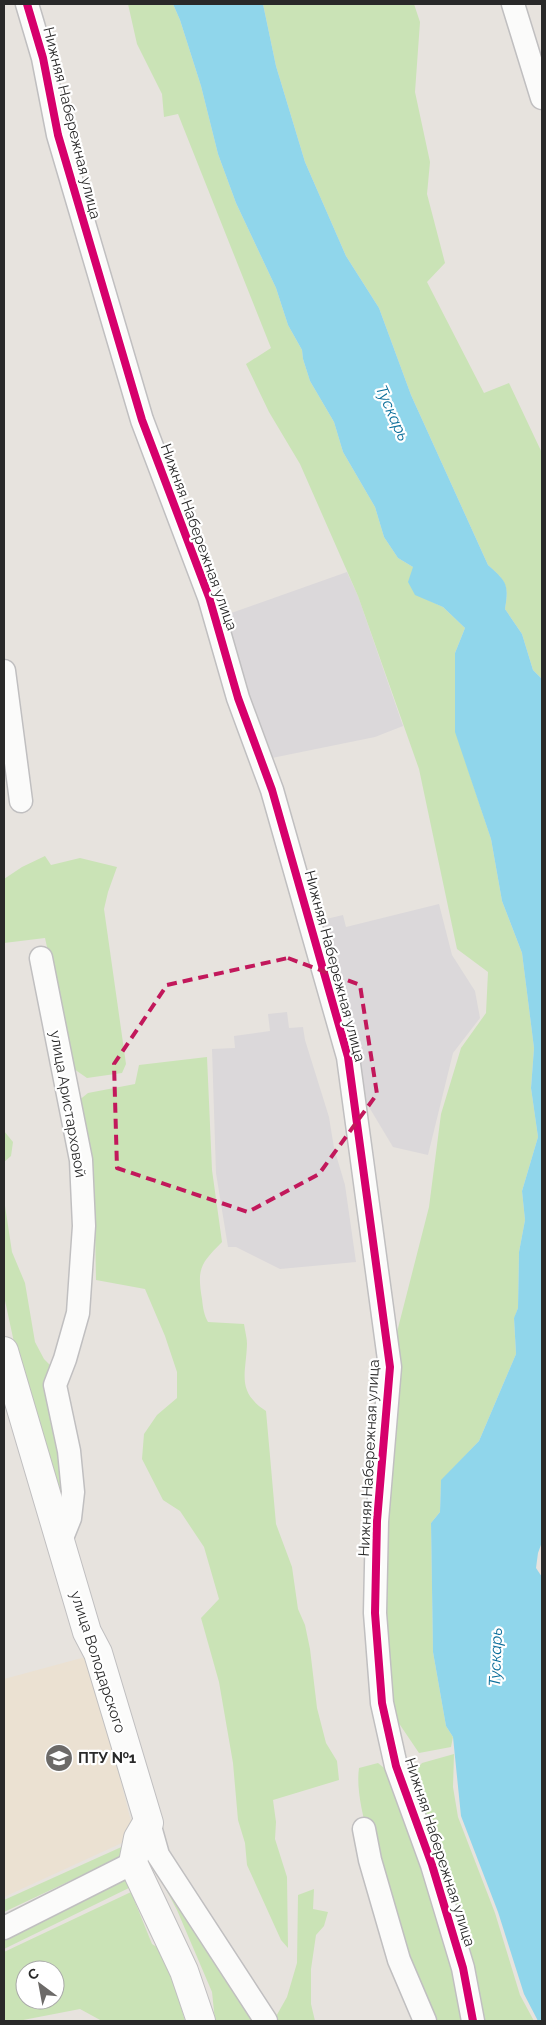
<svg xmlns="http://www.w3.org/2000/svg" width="546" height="2025" font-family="Raleway,sans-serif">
<rect width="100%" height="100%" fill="#e7e3de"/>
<path fill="#dbd8da" d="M347,572L358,596L403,726L375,737L267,759L253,708L220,617Z
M439,904L452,955L475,991L480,1018L453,1053L428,1155L393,1147L366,1102L354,1037L322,920L343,915L346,927Z
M287,1012L289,1028L303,1027L305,1040L329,1117L334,1148L345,1185L356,1262L280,1269L236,1247H228L216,1173L212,1049L235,1048L234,1036L270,1031L268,1014Z"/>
<path fill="#ebe1d2" d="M89,1656L135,1837L4,1897V1679Z"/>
<path fill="#cae3b6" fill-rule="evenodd" d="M128,4H173L180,20L201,86L218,154L236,203L276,288L288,325L302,350L303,359L310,381L334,422L343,452L375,507L384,537L398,558L413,567L415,594L443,607L465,628L455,653L464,757L491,839L502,901L522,953L534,1048L531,1088L538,1137L522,1191L525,1220L519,1252L518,1308L514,1319L516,1354L479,1441L441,1481L440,1512L431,1523L433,1652L446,1726L453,1737L451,1747L419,1753L394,1716L390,1696L382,1530L396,1336L429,1207L441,1114L461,1048L486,1013L488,972L457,949L419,769L358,596L300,464L269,412L246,364L271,348L178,114L164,117L162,94L137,44Z
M263,4H414L420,22L415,92L430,162L427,194L445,263L427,282L484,393L509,383L542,453V679L533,670L522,634L505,609C509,585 506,581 488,565L411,395L379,308L346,256L305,162L276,66Z
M45,856L51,865L80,858L117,867L108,892L104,909L126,1064L122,1073L87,1078L74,1069L45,938L4,943V879L22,867Z
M207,1057L212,1170L222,1242C200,1264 197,1269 202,1299C203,1308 204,1315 208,1322L244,1324C245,1331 247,1338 247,1344C246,1375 236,1391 266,1411L276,1524L292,1567L298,1609L305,1625L310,1649L317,1708L326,1743L337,1761L339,1780L273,1800L276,1822L275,1839L287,1877L288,1948L281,1940L247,1865L245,1843L238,1820L233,1763L219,1682L201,1618L219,1599L204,1547L180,1511L163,1500L142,1459L144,1434L157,1415L177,1398V1372L165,1336L145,1289L96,1280L94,1175L78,1101L88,1093L135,1084L139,1065Z
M4,1131L13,1142L11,1156L4,1162Z
M4,1199L12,1252L25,1283L35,1342L44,1359L55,1370L62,1445L63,1513L15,1347L4,1296Z
M454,1754L453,1787L458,1817L495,1913L520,1995L534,2021H485L476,1972L463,1928L417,1809L420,1791L415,1771L422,1763Z
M378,1763L389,1772L456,1969L466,2021H433L424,2003C412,1966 400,1930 388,1894C376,1861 354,1802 359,1768Z
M128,1844L121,1855L108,1863L4,1912V1900Z
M153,1865L253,2021H215L212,1992L177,1910Z
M128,1876L133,1886L4,1949V1936Z
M314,1889L313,1909L328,1912L324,1926L316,1935L311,1969V2004L315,2021H275L274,2020L287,1997L297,1963L298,1895Z
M131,1892L152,1944L166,1953L185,2021H102L80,2009L18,2021H4V1952ZM25,1970H55V2000H25Z"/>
<path fill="#90d6eb" d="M173,4H263L276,66L305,162L346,256L379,308L411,395L488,565C507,582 509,584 505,609L522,634L533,670L542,679V1542L538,1553L536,1568L542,1577V2021H538L524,1994L498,1912L461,1816L453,1737L446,1726L433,1652L431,1523L440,1512L441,1480L479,1441L516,1354L514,1318L518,1308L519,1252L525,1220L522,1191L538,1137L531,1088L534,1048L522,953L502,901L491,839L455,732V653L465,628L443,607L415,595L408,582L413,567L398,558L384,537L375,507L343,452L334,422L310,381L303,359L302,350L288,325L276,288L236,203L218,154L201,86L180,20Z"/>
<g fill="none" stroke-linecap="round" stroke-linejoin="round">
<g stroke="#c0bfc0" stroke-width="25">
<path id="street" d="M27,4L43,58L58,135L142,420L209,597L238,698L272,790L348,1057L390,1367L377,1521L375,1613L382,1703L396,1766L432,1865L463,1968L473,2021
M513,4L542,98
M4,671L21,801
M41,958L81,1160L84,1226L78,1313L65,1359L55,1385L69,1451L73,1492L70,1518L60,1543
M149,1823L158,1855L266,2021
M364,1829L370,1860L399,1960L425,2021
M4,1928L133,1863"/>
</g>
<g stroke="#c0bfc0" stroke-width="30">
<path id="secondary" d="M4,1351L87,1632L98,1653L149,1823L145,1826L138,1838L133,1863L184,1971L201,2021"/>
</g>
<use href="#street" stroke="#fbfbfa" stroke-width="22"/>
<use href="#secondary" stroke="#fbfbfa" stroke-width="28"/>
<g stroke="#fff" stroke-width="11">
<path id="cycleway" d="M27,4L43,58L58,135L142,420L209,597L238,698L272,790L348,1057L390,1367L377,1521L375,1613L382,1703L396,1766L432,1865L463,1968L473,2021"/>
</g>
<use href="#cycleway" stroke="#d6006c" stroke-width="8"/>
</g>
<path fill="none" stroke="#c2185b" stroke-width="4" stroke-dasharray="10 6" stroke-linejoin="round" d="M288,958L360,985L377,1094L319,1174L248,1212L117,1168L114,1064L167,985Z"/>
<defs>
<g id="university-disc" transform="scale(1.4375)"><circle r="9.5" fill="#6c6a68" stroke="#fff"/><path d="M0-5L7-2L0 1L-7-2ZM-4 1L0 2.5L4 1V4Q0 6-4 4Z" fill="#fff"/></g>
</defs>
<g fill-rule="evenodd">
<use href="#university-disc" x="59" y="1758"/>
</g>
<g text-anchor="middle" stroke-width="4.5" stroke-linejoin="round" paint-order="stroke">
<g font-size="15" fill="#292929" stroke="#fff">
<text transform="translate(72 123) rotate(76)" y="5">Нижняя Набережная улица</text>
<text transform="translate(199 537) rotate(70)" y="5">Нижняя Набережная улица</text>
<text transform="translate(335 966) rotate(75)" y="5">Нижняя Набережная улица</text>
<text transform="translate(68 1104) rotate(80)" y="5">улица Аристарховой</text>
<text transform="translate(369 1458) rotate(-87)" y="5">Нижняя Набережная улица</text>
<text transform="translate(98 1662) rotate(72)" y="5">улица Володарского</text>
<text transform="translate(440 1852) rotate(72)" y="5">Нижняя Набережная улица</text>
</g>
<g font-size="15" font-weight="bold" fill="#292929" stroke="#fff" text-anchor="start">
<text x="78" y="1763">ПТУ №1</text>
</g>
<g font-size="16" font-style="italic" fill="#0b6e9a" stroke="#fff">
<text transform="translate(393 413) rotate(66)" y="6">Тускарь</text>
<text transform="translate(495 1657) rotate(-88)" y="6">Тускарь</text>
</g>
</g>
<rect width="546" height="2025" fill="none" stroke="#292929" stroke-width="10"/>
<g transform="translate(40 1985) rotate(328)"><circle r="24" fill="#ffffff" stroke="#a9a9a9"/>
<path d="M0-4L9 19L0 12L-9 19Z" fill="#6c6a68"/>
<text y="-8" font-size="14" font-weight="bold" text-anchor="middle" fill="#292929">С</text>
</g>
</svg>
